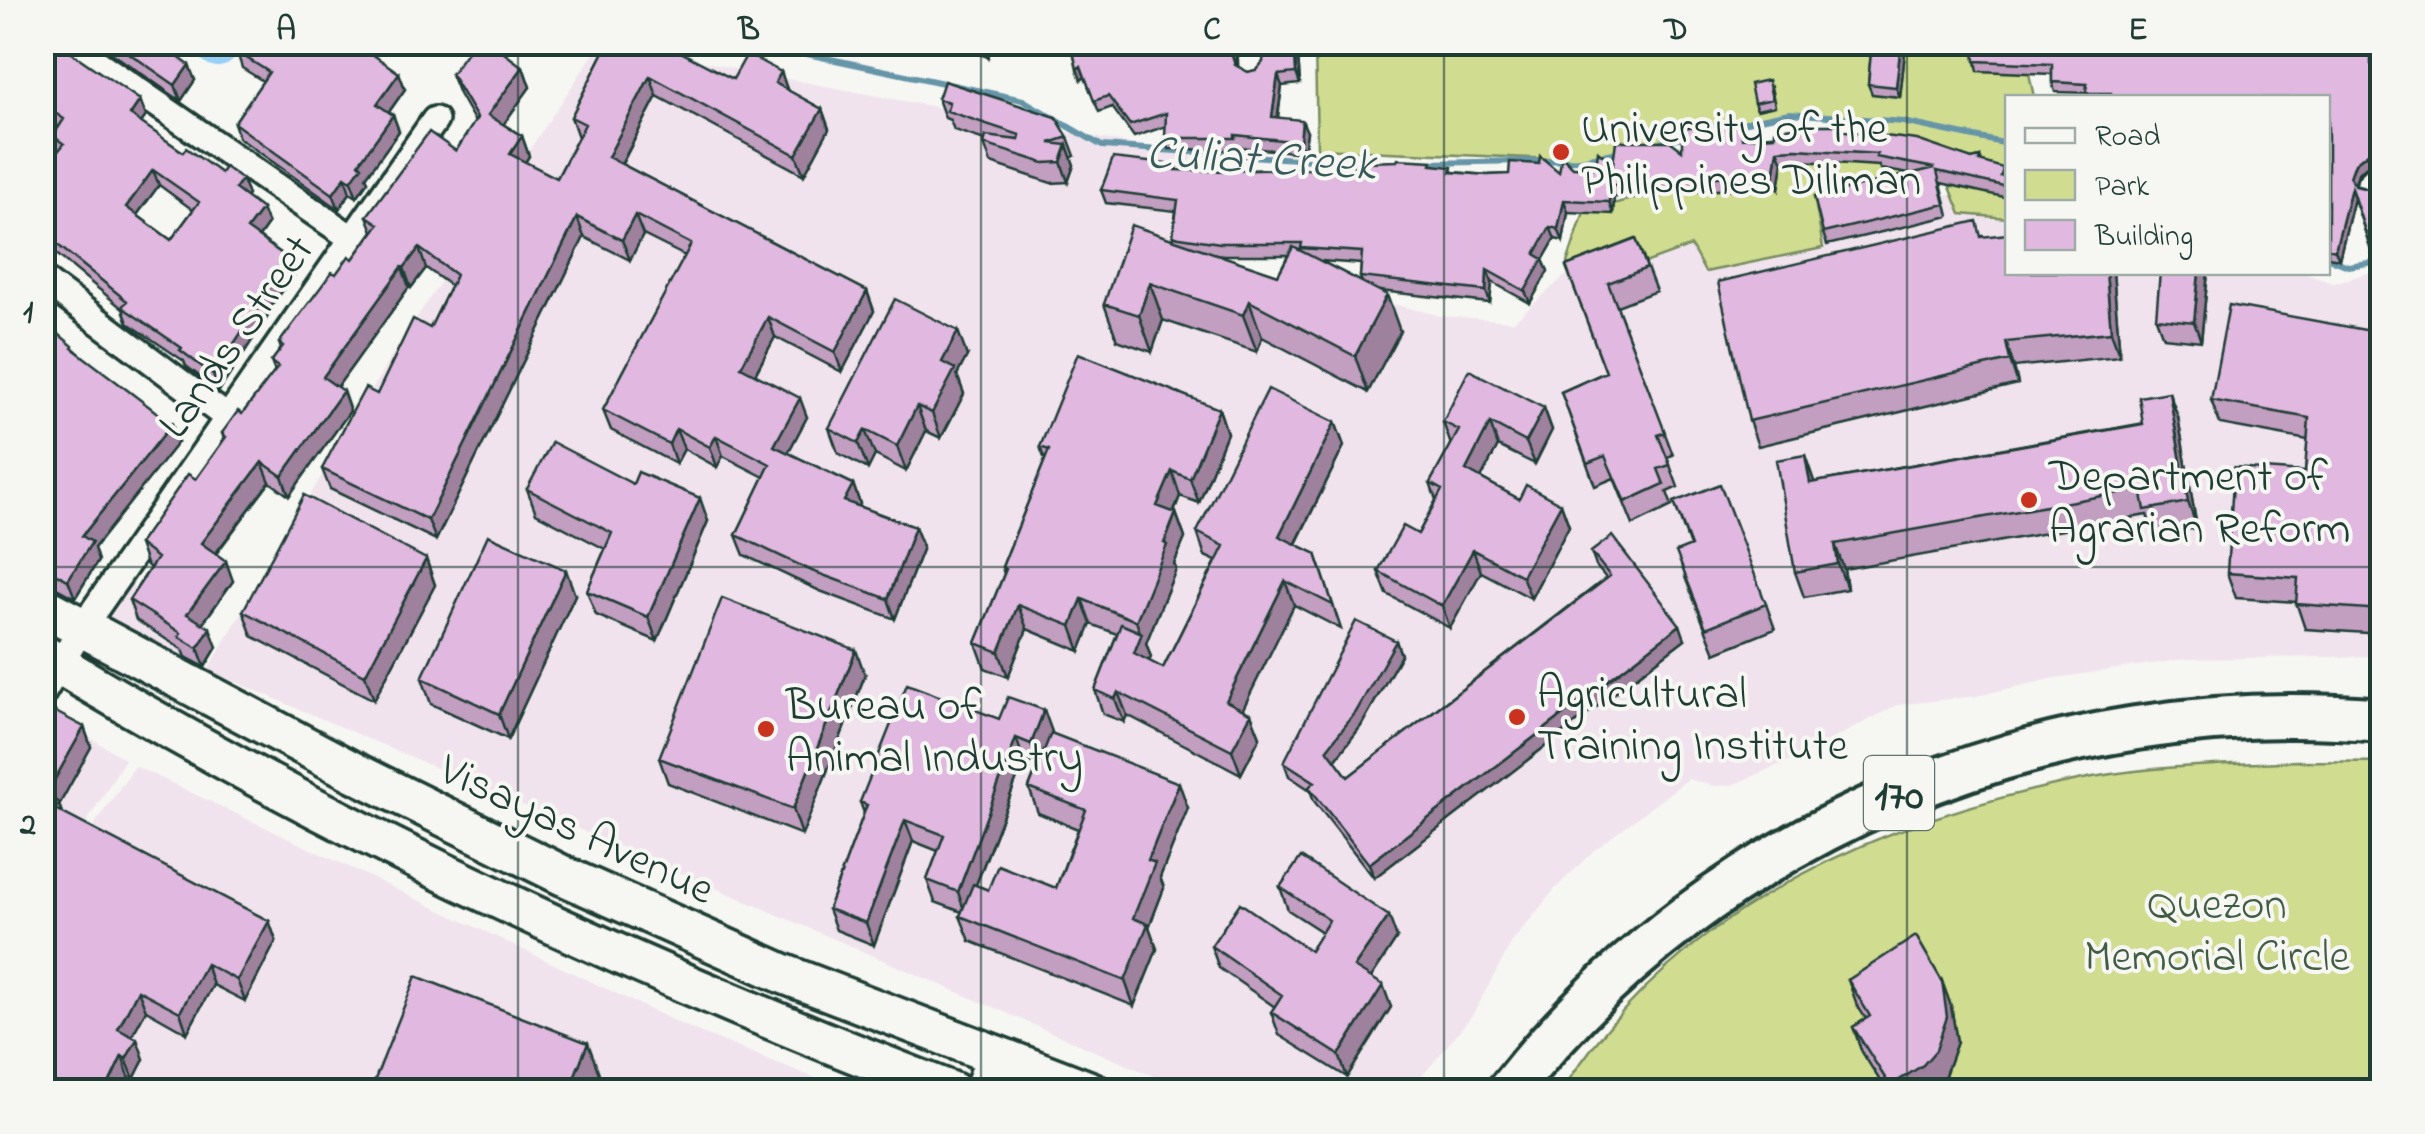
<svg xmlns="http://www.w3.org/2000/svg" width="2425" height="1134" font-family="'Indie Flower',sans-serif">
<rect width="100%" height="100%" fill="#f6f6f2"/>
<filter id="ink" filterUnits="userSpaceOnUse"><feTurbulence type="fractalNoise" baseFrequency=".01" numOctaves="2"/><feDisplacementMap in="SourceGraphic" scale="20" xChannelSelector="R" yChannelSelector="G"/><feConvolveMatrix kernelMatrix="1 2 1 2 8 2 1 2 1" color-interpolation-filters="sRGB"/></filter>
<g filter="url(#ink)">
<path fill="#f0e3ed" d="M601,43H632L730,68L1193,156L1169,249L1441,316L1514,321L1565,276L1925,191L2007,204L2008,272H2302L2333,283L2382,269V656L2185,659L2055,678L1976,696L1897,705L1802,755L1732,785L1715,786L1688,779L1593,851L1554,890L1512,942L1473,1014L1410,1091H1188L208,670L397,347Z
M126,581L200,629L176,666L102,618Z
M51,714L125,759L84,827L43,802L42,728Z
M135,766L687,1027L847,1091H43L42,891L93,827Z"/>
<path fill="#d0dc90" stroke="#788c62" stroke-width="2.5" d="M1929,42L2024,50L2034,97L2008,98L2007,218L1961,214L1946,177L1815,200L1823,248L1705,272L1691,246L1585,285L1567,263L1584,212L1809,150L1886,145L1879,121L1788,113L1581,160L1317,149L1315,43Z
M2297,761L2382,762V1091L1561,1092C1680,905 1882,817 2093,777C2160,765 2229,765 2297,761Z"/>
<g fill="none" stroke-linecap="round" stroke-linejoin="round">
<path stroke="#6695a8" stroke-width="6" d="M766,42L779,48L1023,100L1102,146L1369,164
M1733,125L1789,113L1903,122L2008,144
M1660,142L1687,136
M1427,163L1581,160L1618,152
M2328,258L2348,266L2382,261"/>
<path stroke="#96d0f6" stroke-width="40" d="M211,42L218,47L224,42"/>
<g stroke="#1f3d34" stroke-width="32">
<path id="street" d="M67,42L353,239
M1251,42L1252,67
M2370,184L2382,173
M42,279L228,418
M42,694L82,628L435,120"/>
</g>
<g stroke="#1f3d34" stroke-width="45">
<path id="secondary" d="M42,606L352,771L564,876L784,974L1092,1092
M42,654C330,830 639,972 953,1092
M983,1092L991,1071L1001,1058"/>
</g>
<g stroke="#1f3d34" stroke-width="50">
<path id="primary" d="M1508,1092C1714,827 2051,690 2382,720"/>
</g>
<use href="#street" stroke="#f6f6f2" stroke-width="25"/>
<use href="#secondary" stroke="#f6f6f2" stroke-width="38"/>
<use href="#primary" stroke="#f6f6f2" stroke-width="42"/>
</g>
<path fill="#c29ec1" stroke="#1f3d34" stroke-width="2.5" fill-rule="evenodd" d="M42,42L140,100L146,116L141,123L183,152L221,173L242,179L248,195L246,197L268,224L259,237L289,259L294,275L267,312L268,316L219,391L186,366L184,361L128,323L123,309L54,252L51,243L42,237V171L59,151L53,136L59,127L42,115ZM159,185L193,210L171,240L137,215Z
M96,42H158L195,80L181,101Z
M609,42L733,79L781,72L787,90L822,109L829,129L804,175L657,96L622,164L867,291L874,311L842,372L775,337L755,375L807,417L788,453L853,484L860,504L859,506L915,527L923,547L895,619L820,591L744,555L736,535L764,477L723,456L717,467L684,449L676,464L611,430L603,410L685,256L643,235L630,260L584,237L436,540L330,489L322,469L377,394L430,328L451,286L426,268L411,288L409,287L337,387L350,411L289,496L270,482L216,554L233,581L203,623L217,647L205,667L186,657L183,650L136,620L129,600L150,568L146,564L139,544L196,479L224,440L222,433L242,414L275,372L271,362L281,349L279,343L336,274L353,259L373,231L367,216L456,151L475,122L459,94L451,74L523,67L530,87L503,124L522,136L529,156L525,162L557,178L578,137L571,117Z
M941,42H993L988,57Z
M1071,42H1236V66L1248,72L1256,70L1263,62L1269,52V42H1297L1300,84L1282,86L1278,117L1307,132L1304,153L1239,147V150L1169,149L1165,138L1166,126L1134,137L1112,107L1099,112L1085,77L1081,80Z
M1781,42L1782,47L1759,52L1756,43Z
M1872,42H2375L2374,64H2382V158L2378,157L2358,173L2355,185L2371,190L2382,180V249L2372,253L2354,198L2339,259L2328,257V98H2088L2087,93L2055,92L2052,82V74L1978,71L1974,51L1931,50V53L1905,52L1900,97L1872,94L1868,84Z
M237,52H284L399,73L405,89L389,112L393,115L399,131L366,177L368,181L357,197L350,193L339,209L239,138L234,123L263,81L242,68Z
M1771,87L1775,106L1757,110L1754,103Z
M938,99L1068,137L1075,156L1071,158L1074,165L1068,182L1051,183L991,163L984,144L985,140L954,130L950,120L945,118Z
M1741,127L1745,137L1839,130L1972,159L1980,157L1982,162L2005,175L2008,174V198L1941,183L1949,216L1827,245L1823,233L1909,174L1880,169L1879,166L1801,161L1783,162L1779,189L1743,184L1744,188L1660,194V197H1614L1613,214L1568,212L1563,241L1555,239L1543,260L1548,271L1530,303L1492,282L1490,303L1380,291L1400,331L1368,392L1262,337L1257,352L1163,320L1152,352L1117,340L1104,304L1174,240L1173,236L1176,211L1106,203L1101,190L1176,165L1178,170L1210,171L1434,165L1454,172L1487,175L1559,172L1573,167L1596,168L1682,150ZM1215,254L1224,255H1288L1278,275ZM1321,261L1361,264L1360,277L1362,282Z
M1983,236L2008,272H2113L2120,356L2014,367L2018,384L1758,446L1749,421Z
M1636,239L1656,291L1617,306L1673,455L1667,457L1678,487L1667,492L1672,506L1633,525L1614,478L1595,486L1561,392L1606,372L1566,266Z
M2208,272L2201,341L2163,337L2156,318Z
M42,320L178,442L94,548L98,561L75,598L42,580Z
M2382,333V634L2305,629L2296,602L2236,598L2227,573L2305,472L2308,440L2220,424L2211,400Z
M967,356L957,375L964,394L941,438L926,431L906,471L875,455L868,469L838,453L829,428Z
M1544,408L1552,430L1535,464L1498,446L1481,478L1519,499L1561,504L1569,526L1531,598L1481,572L1450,628L1387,594L1378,571L1418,534L1436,500L1430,483L1451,445L1443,422Z
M1219,409L1227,433L1199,503L1180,496L1174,512L1176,513L1185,538L1174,564L1176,569L1146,643L1151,657L1149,661L1163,668L1216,561L1205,556L1197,532L1335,422L1344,446L1296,544L1316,554L1341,629L1294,605L1242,709L1251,714L1260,737L1241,774L1127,715L1124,722L1103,714L1095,690L1117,634L1091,624L1080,651L1027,629L1008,677L985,668L976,643L1004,574L1002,567L1045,460L1040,447Z
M2178,417L2197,528L2154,535L2147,515L1844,569L1847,589L1804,597L1795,572L1815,482Z
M633,484L708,521L657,641L596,615L587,591L605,549L536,513L527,489Z
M1674,502L1766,604L1775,629L1715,653L1685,577L1690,546Z
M1591,552L1685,639L1374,878L1314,801L1310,790L1289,776L1284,762L1396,641L1401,655L1361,726L1335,760L1348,777L1606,578L1596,566Z
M426,559L435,585L374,700L252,636L243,611Z
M575,595L508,739L431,704L422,678Z
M865,675L802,835L668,783L659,758Z
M1044,710L1051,733L1188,808L1160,877L1164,888L1149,927L1157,949L1134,1006L970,941L960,916L962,912L935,902L927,880L938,851L913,841L874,945L836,930L828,909L864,813L860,802L999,719ZM1024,760L1038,765L1029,788L1038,813L1078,829L1056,888L988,890L976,885Z
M42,726L84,727L91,747L59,805L62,813L269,921L276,941L245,1001L213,985L187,1033L146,1010L132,1036L144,1059L134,1079L129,1077L122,1092H42Z
M1280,887L1397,938L1371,977L1391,1007L1347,1077L1279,1035L1271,1012L1275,1007L1219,968L1211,946L1310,951L1322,932L1288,910Z
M1848,980L1951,1006L1957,1042L1945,1075L1931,1092H1887L1862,1052L1853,1027L1866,1019L1857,1005Z"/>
<path fill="#9e819d" stroke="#1f3d34" stroke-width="2.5" d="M982,42H993L988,57Z
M1232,42H1236V68L1232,56Z
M1294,42H1297L1300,84L1296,73Z
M2371,42H2375L2374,73L2371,64Z
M1901,43L1905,52L1900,97L1896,87Z
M189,65L195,80L181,101L175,85Z
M1081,66L1085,77L1081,80L1077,69Z
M523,67L530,87L496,135L488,115Z
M781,72L788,92L775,83Z
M399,73L405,89L383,120L377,104Z
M1278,75L1282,86L1276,128L1272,117Z
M650,76L657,96L615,176L608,157Z
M140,100L146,116L136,130L130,115Z
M822,109L829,129L804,175L796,155Z
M393,115L399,131L366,177L368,181L357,197L351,181L359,163Z
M1302,120L1307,132L1304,153L1300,142Z
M522,136L529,156L518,174L510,154Z
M1067,145L1074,165L1068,182L1061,162Z
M2374,148L2378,157L2358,173L2354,187L2350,177L2355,163Z
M1778,150L1783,162L1779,189L1774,177Z
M153,170L159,185L131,223L126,207Z
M345,177L350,193L339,209L333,194Z
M242,179L248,195L241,204L235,189Z
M1610,185L1614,197L1613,214L1609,202Z
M2351,188L2354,198L2339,259L2335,250Z
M1564,200L1568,212L1563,241L1558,229Z
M262,209L268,224L253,245L247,229Z
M635,215L643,235L630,260L622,240Z
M577,217L584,237L436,540L428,520Z
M1550,227L1555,239L1543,260L1548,271L1530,303L1525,291L1535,254Z
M419,248L426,268L411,288L404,268Z
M289,259L294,275L267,312L268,316L219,391L213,375L260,298Z
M402,267L409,287L330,397L323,377Z
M1487,270L1492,282L1490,303L1486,291Z
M2106,272H2113L2120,356L2111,332Z
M2199,272H2208L2201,341L2194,322Z
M1150,283L1163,320L1152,352L1139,315Z
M867,291L874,311L842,372L835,352Z
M1387,295L1400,331L1368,392L1355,356Z
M1249,301L1262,337L1257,352L1243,315Z
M768,317L775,337L748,387L741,367Z
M958,331L967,356L957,375L964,394L941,438L932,413L942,362Z
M2006,342L2014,367L2018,384L2010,360Z
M343,391L350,411L289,496L282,476Z
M2169,392L2178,417L2197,528L2188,502Z
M800,398L807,417L781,466L774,446Z
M917,406L926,431L906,471L897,446Z
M1544,408L1552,430L1535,464L1526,442Z
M1219,409L1227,433L1199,503L1190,479Z
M1335,422L1344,446L1288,559L1279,536Z
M1490,423L1498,446L1474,492L1466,470Z
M172,424L178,442L94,548L98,561L75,598L68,580L82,536Z
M676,429L684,449L676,464L669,444Z
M865,430L875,455L868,469L858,443Z
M716,436L723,456L717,467L710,447Z
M1805,455L1814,481L1819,508L1810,483Z
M262,462L270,482L208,563L201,543Z
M1172,471L1180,496L1166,530L1157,506Z
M853,484L860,504L852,521L844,501Z
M700,498L708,521L657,641L648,617Z
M1561,504L1569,526L1531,598L1522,576Z
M1176,513L1185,538L1174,564L1176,569L1146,643L1151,657L1143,677L1134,653L1141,635L1136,621Z
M915,527L923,547L895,619L888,599Z
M1835,544L1844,569L1847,589L1838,564Z
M1473,550L1481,572L1450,628L1442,606Z
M426,559L435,585L374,700L365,675Z
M226,561L233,581L195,634L187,614Z
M566,570L575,595L508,739L499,714Z
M1285,581L1294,605L1235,725L1226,701Z
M1082,599L1091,624L1080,651L1071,626Z
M1018,605L1027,629L1008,677L999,652Z
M1680,625L1685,639L1374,878L1369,864Z
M210,628L217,647L205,667L198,648Z
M1396,641L1401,655L1361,726L1332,764L1327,749Z
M856,650L865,675L802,835L793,809Z
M1118,692L1127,715L1124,722L1115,699Z
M1044,710L1052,732L1039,765L1031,744Z
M1251,714L1260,737L1241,774L1232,750Z
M84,727L91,747L59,805L66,824L62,829L46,795Z
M1016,738L1024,760L965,913L958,892Z
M1179,783L1188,808L1160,877L1164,888L1149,927L1157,949L1134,1006L1125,981L1133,918L1148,860Z
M905,820L913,841L874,945L866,923Z
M1389,916L1397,938L1363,990L1354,967Z
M269,921L276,941L245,1001L237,980Z
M206,964L213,985L187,1033L180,1012Z
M1942,981L1951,1006L1957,1042L1945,1075L1931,1092H1892L1890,1086Z
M1383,985L1391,1007L1347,1077L1339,1055Z
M138,990L146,1010L125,1049L118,1029Z
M137,1039L144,1059L134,1079L126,1059Z
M588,1043L601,1079L596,1092H568Z
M122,1056L129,1077L122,1092H105Z"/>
<path fill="#e1b8e0" stroke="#1f3d34" stroke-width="2.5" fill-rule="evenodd" d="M42,42H56L140,100L130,115L183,152L186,148L221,173L225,167L242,179L235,189L262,209L247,229L289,259L260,298L263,300L213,375L180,350L182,348L122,307L127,301L48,237L51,233L42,226V171L64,144L53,136L64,119L42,104ZM153,170L199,202L171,240L126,207Z
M113,42H158L189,65L175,85Z
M242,42H268L284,52L290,42H355L399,73L377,104L393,115L359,163L362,166L351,181L345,177L333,194L234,123L269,72L237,52Z
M474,42H489L523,67L488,115L522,136L510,154L557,178L585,124L571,117L609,42H661L733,79L747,54L781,72L775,83L822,109L796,155L650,76L608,157L867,291L835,352L768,317L741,367L800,398L774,446L853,484L844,501L915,527L888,599L812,571L736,535L770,464L716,436L710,447L676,429L669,444L603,410L691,244L635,215L622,240L577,217L428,520L322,469L365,388L377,394L413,319L430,328L456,275L419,248L404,268L402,267L323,377L343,391L282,476L262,462L201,543L226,561L187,614L210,628L198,648L179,637L181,633L129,600L157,558L139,544L188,474L196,479L226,437L222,433L238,411L242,414L278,367L271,362L283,346L279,343L332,272L336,274L349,256L353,259L379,224L367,216L429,132L456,151L477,118L451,74Z
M1071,42H1232V56L1235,65L1248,72L1256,70L1263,62L1264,52H1269V42H1294L1296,73L1278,75L1272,117L1302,120L1300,142L1235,135V138H1165L1166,113L1130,125L1108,96L1094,101L1081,66L1077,69Z
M1872,42H1928L1901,43L1896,87L1868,84Z
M1973,42H2371V64H2382V148H2374L2355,163L2350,177L2355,186L2371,190L2382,180V238L2369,243L2351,188L2335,250L2328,248V98H2111V93H2086L2087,84L2052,82V64L1975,61Z
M1768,80L1772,99L1754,103L1750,84Z
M944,81L1056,117L1068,137L1050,143L1067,145L1061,162L1044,163L984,144L986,136L1019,140L1020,135L947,111L949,102L938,99Z
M1735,121L1741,127L1742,138L1775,136V129L1816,125H1838L1837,130L1917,140L1972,159L1980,157L1979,161L2003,168L2001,176L2008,174V187L1937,171L1945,204L1823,233L1814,197L1935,168L1876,157L1877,154L1796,149L1778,150L1774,177L1739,172V175L1656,182V185H1610L1609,202L1564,200L1558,229L1550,227L1535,254L1543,259L1525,291L1487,270L1486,291L1360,277L1362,252L1301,248L1302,243H1220L1173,236L1178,200L1101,190L1113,158L1176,165V170L1210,171L1364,168L1365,162L1397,161L1398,159L1432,161L1431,165L1452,167L1451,172L1487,175L1509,174L1510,162L1539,164L1540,156L1559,172L1562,156L1573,167L1596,168L1598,151L1613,164L1616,141H1670L1682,150V128Z
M1977,221L1981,237L2008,234V272H2106L2111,332L2006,342L2010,360L1749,421L1718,282Z
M1131,225L1278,275L1293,247L1387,295L1355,356L1249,301L1243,315L1150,283L1139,315L1104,304Z
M1636,239L1647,268L1608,283L1665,432L1658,435L1670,465L1658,469L1664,484L1625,502L1605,456L1587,463L1561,392L1606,372L1566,266Z
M2160,272H2199L2194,322L2156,318Z
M895,299L958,331L942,362L955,369L932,413L917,406L897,446L865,430L858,443L829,428Z
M2229,305L2382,333V610L2296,604L2298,578L2227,573L2234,467L2305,472L2309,418L2211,400Z
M42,320L73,346L72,348L172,424L82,536L92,542L68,580L42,566Z
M1078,353L1219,409L1190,479L1172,471L1157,506L1176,513L1164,543L1167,545L1136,621L1082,599L1071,626L1018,605L999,652L976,643L1006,569L1002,567L1049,450L1040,447Z
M1469,370L1544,408L1526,442L1490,423L1466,470L1519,499L1526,485L1561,504L1522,576L1473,550L1442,606L1378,571L1403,526L1418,534L1442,490L1430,483L1459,430L1443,422Z
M1268,389L1335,422L1279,536L1316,554L1333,605L1285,581L1226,701L1251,714L1232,750L1118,692L1115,699L1095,690L1121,624L1142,633L1134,653L1163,668L1224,546L1197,532Z
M2169,392L2188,502L2145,510L2141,489L1835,544L1838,564L1795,572L1776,460L1805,455L1810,483L2143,424L2139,397Z
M552,442L633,484L638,472L700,498L648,617L587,591L612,533L527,489Z
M1720,484L1766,604L1706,628L1676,552L1691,546L1674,502Z
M304,495L426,559L365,675L243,611Z
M488,535L566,570L499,714L422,678Z
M1612,536L1680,625L1369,864L1309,787L1315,782L1284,762L1356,621L1396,641L1356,712L1327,749L1348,777L1610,576L1591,552Z
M722,598L856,650L793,809L659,758Z
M907,684L999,719L1008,697L1044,710L1031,744L1016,738L958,892L927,880L944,835L905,820L866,923L828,909L867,805L860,802Z
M52,710L84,727L46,795L59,803L55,809L269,921L237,980L206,964L180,1012L138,990L118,1029L137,1039L126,1059L122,1056L105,1092H53L42,1086V878L46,872L42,870V726Z
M1051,733L1179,783L1148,860L1155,863L1133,918L1148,924L1125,981L960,916L973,884L988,890L998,865L1056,888L1086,810L1029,788Z
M1301,857L1389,916L1354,967L1383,985L1339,1055L1271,1012L1282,995L1211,946L1240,903L1310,951L1329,920L1280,887Z
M1916,936L1942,981L1947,1017L1936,1050L1923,1065L1890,1086L1853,1027L1870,1016L1848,980Z
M416,976L588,1043L568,1092H370Z
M2142,1079L2210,1088L2209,1092H2140Z"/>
</g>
<path fill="none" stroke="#1f3d34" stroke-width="2.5" stroke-opacity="0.55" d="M518,42V1092M981,42V1092M1444,42V1092M1907,42V1092M42,567H2382"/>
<g fill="#c8321e" stroke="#f6f6f2" stroke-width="4">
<circle cx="1561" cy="152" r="10"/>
<circle cx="2029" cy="500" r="10"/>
<circle cx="1517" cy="717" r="10"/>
<circle cx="766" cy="729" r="10"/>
</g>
<g text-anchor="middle" stroke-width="8" stroke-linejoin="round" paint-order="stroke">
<rect fill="#f6f6f2" stroke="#60746d" stroke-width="2.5" x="1864" y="756" width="70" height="74" rx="8"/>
<g font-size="42" font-weight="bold" fill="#1f3d34">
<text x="1899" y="808">170</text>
</g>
<g font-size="45" fill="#1f3d34" stroke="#f6f6f2" text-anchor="start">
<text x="1581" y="142">University of the<tspan x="1581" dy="52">Philippines Diliman</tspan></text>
<text x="2049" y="490">Department of<tspan x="2049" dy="52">Agrarian Reform</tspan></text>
<text x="1537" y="707">Agricultural<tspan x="1537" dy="52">Training Institute</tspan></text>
<text x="786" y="719">Bureau of<tspan x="786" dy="52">Animal Industry</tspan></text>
</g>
<g font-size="45" fill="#1f3d34" stroke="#f6f6f2">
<text transform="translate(234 335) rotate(-55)" y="16">Lands Street</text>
<text transform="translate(578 827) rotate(25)" y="16">Visayas Avenue</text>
</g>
<g font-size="45" fill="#425d46" stroke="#f6f6f2">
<text x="2217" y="918">Quezon<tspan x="2217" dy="52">Memorial Circle</tspan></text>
</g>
<g font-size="48" font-style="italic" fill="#375a5b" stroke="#f6f6f2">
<text transform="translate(1261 156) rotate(3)" y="17">Culiat Creek</text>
</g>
</g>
<rect width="2425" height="1134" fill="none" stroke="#f6f6f2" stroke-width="110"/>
<rect x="2005" y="95" width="325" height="180" fill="#f6f6f2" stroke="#a0aca6" stroke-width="2.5"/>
<rect x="2025" y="128" width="50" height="15" fill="#f6f6f2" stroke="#a0aca6" stroke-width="2.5"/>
<text x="2095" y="145" font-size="30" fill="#1f3d34">Road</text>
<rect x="2025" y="170" width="50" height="30" fill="#d0dc90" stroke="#a0aca6" stroke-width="2.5"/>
<text x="2095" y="195" font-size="30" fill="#1f3d34">Park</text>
<rect x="2025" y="220" width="50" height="30" fill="#e1b8e0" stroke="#a0aca6" stroke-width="2.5"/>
<text x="2095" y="245" font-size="30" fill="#1f3d34">Building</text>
<rect x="55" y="55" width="2315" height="1024" fill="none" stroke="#1f3d34" stroke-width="4"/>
<g font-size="32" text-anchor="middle" font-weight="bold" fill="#1f3d34">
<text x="286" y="39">A</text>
<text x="749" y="39">B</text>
<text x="1212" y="39">C</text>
<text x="1676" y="39">D</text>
<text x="2138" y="39">E</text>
<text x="28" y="322">1</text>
<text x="28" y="834">2</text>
</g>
</svg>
